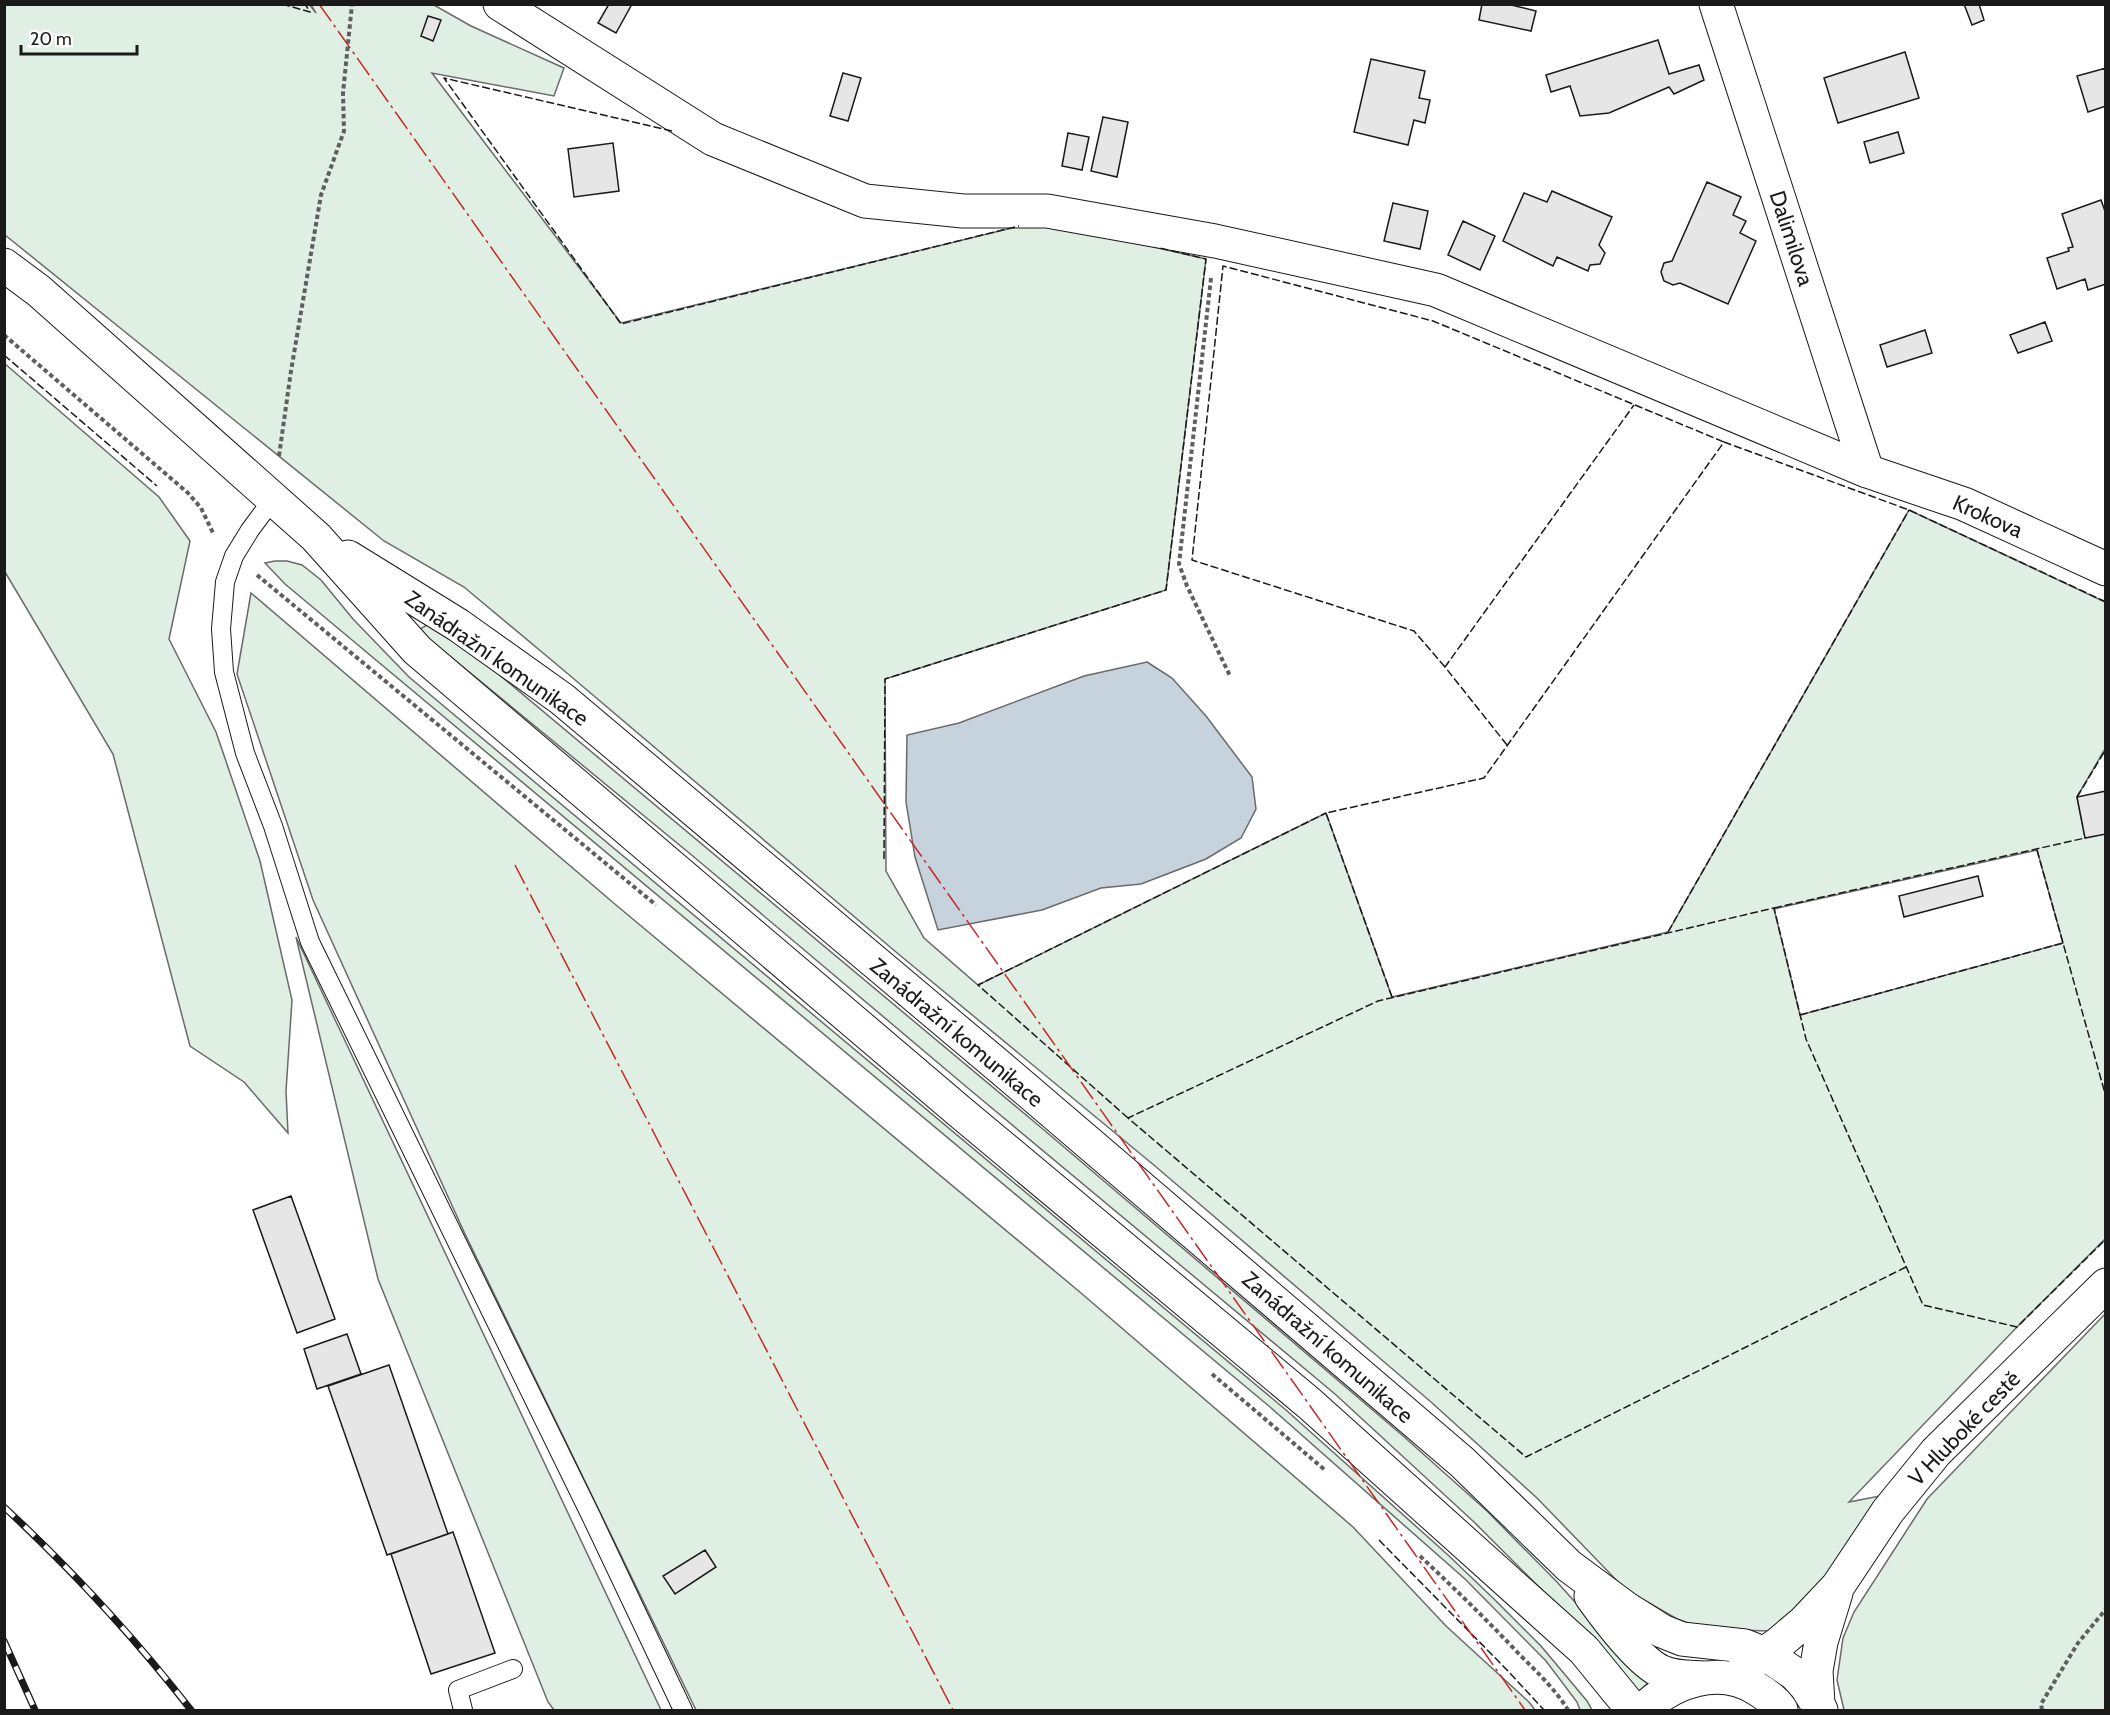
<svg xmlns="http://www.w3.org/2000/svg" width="2110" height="1715" font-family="Cabin,sans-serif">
<rect width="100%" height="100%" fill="#fff"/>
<path fill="#e0efe3" stroke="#6a6a6a" stroke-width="1.5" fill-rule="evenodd" d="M309,4L316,13L311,5H434L471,26L564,68L554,96L432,73L621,323L1041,221L1206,259L1166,590L885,679L886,871L924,938L978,985L1326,813L1392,997L1668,932L1909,510L2105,602V749L2077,797L2085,837L2105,834V1239L2017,1327L1849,1502L1890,1494L1800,1610L1769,1631L1705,1629L1677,1619L1625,1589L1537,1498L1431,1402L1155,1166L896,952L561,668L464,587L384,541L5,235L4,5ZM2037,850L2063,943L1800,1015L1774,909Z
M4,363L159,497L190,541L169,639L216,732L260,861L292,1000L286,1091L288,1133L244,1082L190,1046L113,754L5,572Z
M275,561H287L302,565L321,580L353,619L409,677L1286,1410L1448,1555L1494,1599L1541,1646L1587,1701L1592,1710H1580L1577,1702L1546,1661L1465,1579L1270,1407L285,584L265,563Z
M251,593L616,905L1081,1293L1353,1527L1446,1626L1529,1702L1535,1710H696L465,1234L313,900L237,674Z
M427,625L438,630L472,652L1044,1130L1402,1435L1487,1511L1557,1582L1648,1683L1637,1693L1546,1594L1474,1522L1335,1394L969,1089L694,857L423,634L420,629Z
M296,937L661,1710H554L548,1702L378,1279Z
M2105,1314V1710H1844L1837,1680L1843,1638L1854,1612L1927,1499Z"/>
<path fill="#c6d2dc" stroke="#6a6a6a" stroke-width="1.5" d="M1147,662L1172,678L1206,716L1252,777L1256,809L1241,838L1206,859L1141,884L1101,888L1042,910L938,930L915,857L906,802L907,735L959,723L1084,676Z"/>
<path fill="#e6e6e6" stroke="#1a1a1a" stroke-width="1.5" d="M609,4H632L616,33L598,23Z
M1482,4H1507L1536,11L1531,31L1479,20Z
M1964,4H1979L1984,20L1972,25Z
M428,16L441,20L433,41L421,36Z
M1658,40L1669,74L1699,65L1704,80L1674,94L1669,87L1609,113L1580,116L1570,86L1551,92L1546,75Z
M1905,52L1919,98L1838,123L1824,78Z
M1371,59L1425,71L1419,98L1430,100L1425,123L1414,120L1408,145L1354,132Z
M2106,68V106L2088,112L2077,76Z
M843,73L861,78L848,121L830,116Z
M1103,117L1128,122L1117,177L1091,171Z
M1898,132L1904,153L1870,163L1864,142Z
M1068,133L1089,137L1082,170L1062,166Z
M613,143L619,191L574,197L568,149Z
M1707,182L1741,197L1733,215L1746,221L1740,233L1756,241L1728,304L1680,283L1673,285L1664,281L1661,272L1664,263L1672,261Z
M1552,191L1612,217L1599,245L1605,253L1600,264L1590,265L1588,271L1557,257L1553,266L1503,241L1524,193L1547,202Z
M2101,200L2106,214V284L2088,290L2085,279L2057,289L2047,258L2069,251L2068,248L2073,247L2062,214Z
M1393,203L1428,211L1420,249L1384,241Z
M1463,221L1495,236L1480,270L1448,255Z
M2045,322L2052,341L2018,353L2010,335Z
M1925,330L1932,353L1887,367L1880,345Z
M2106,791V834L2085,838L2077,797Z
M1978,876L1983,896L1904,917L1899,896Z
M291,1196L335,1319L297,1333L253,1210Z
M347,1334L361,1374L317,1389L304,1349Z
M389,1365L448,1534L387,1555L328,1386Z
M453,1532L495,1653L431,1674L391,1554Z
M705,1550L716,1567L675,1594L663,1576Z"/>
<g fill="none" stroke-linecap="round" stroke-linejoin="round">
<g stroke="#1a1a1a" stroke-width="20">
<path id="lane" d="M273,499L250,530L234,556L225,582L221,629L224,672L245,753L273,826L310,942L591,1516L683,1710
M463,1710L458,1690L513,1669"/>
</g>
<g stroke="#1a1a1a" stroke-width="35">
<path id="street" d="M500,4L713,139L865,201L963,211H1047L1215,241L1436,290L1867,471L1964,504L2106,569
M1716,4L1867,471
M1744,1668L1778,1644L1804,1622L1838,1586L1888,1511L1936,1452L2106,1285
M1818,1703L1816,1671L1821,1642L1836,1593"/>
</g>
<g stroke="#1a1a1a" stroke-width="35">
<path id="secondary" d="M4,265L39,291L316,537L417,650L959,1111L1310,1404L1584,1650L1633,1710
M348,557L458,625L562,699L1001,1068L1462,1462L1569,1566L1627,1609L1662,1631L1682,1639L1745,1646L1765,1654L1795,1674L1806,1686L1821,1710
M1591,1596C1606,1617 1639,1662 1662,1672C1675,1678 1690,1677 1704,1678
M1643,1710C1673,1681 1719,1665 1757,1689C1767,1695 1775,1701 1781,1710"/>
</g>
<path stroke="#5f5f5f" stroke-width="4" stroke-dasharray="4.5 3" stroke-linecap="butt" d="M1211,278L1179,564L1187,586L1230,676
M4,335L188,493L201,508L214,535
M279,456L291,371L321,195L344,131L343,93L352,4
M257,575L656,905
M1212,1374L1325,1470
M1420,1556C1454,1588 1487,1620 1519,1654C1537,1672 1555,1689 1568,1710
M2042,1710L2041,1704L2078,1643L2106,1609"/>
<use href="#lane" stroke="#fff" stroke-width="18"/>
<use href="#street" stroke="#fff" stroke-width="33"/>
<use href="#secondary" stroke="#fff" stroke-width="33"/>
<g stroke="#1a1a1a" stroke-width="7">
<path id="rail" d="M4,1507C72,1570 134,1637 191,1710
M4,1641L35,1710"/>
</g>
<use href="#rail" stroke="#fff" stroke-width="4.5" stroke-dasharray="14" stroke-linecap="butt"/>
<path stroke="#1a1a1a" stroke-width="1.5" stroke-dasharray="8 3" stroke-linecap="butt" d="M282,4L310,12L305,4
M672,131L444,78L621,324L1019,226
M4,355L157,486
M1445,667L1414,631L1192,560L1223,266L1433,321L1724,442
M1507,745L1445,667L1634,405
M2077,797L2106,749
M2037,850L2106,1097
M884,859L885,679L1166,590L1206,259L1160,248
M1774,908L2085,838
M1668,932L1909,510
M1392,997L1326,813L1484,778L1724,442L1909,510L2106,602
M1800,1015L2063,943
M1128,1118L978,985L1326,813
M1906,1267L1526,1457L1128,1118L1378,1001L1774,908L1806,1039L1923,1305L2017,1327L2106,1239
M1379,1540L1508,1671L1544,1710"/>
<path stroke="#c62828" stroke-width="1.5" stroke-dasharray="21 4.5 3 4.5" stroke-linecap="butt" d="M319,4L1525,1710
M515,865L953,1710"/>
</g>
<g text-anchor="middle" stroke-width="4.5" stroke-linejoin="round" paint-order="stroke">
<g font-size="22" fill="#1a1a1a" stroke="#fff">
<text transform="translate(1792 238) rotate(72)" y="8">Dalimilova</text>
<text transform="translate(1988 516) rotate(24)" y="8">Krokova</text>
<text transform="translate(497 658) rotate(35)" y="8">Zanádražní komunikace</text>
<text transform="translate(957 1032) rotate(40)" y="8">Zanádražní komunikace</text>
<text transform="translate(1328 1347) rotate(41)" y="8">Zanádražní komunikace</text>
<text transform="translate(1964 1428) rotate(-46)" y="8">V Hluboké cestě</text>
</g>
</g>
<rect width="2110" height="1715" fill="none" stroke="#1a1a1a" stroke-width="12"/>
<path d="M21 45v9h116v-9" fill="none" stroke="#1a1a1a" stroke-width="3"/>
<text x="30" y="45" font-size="18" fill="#1a1a1a" stroke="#ffffff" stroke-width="4.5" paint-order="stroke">20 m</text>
</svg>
